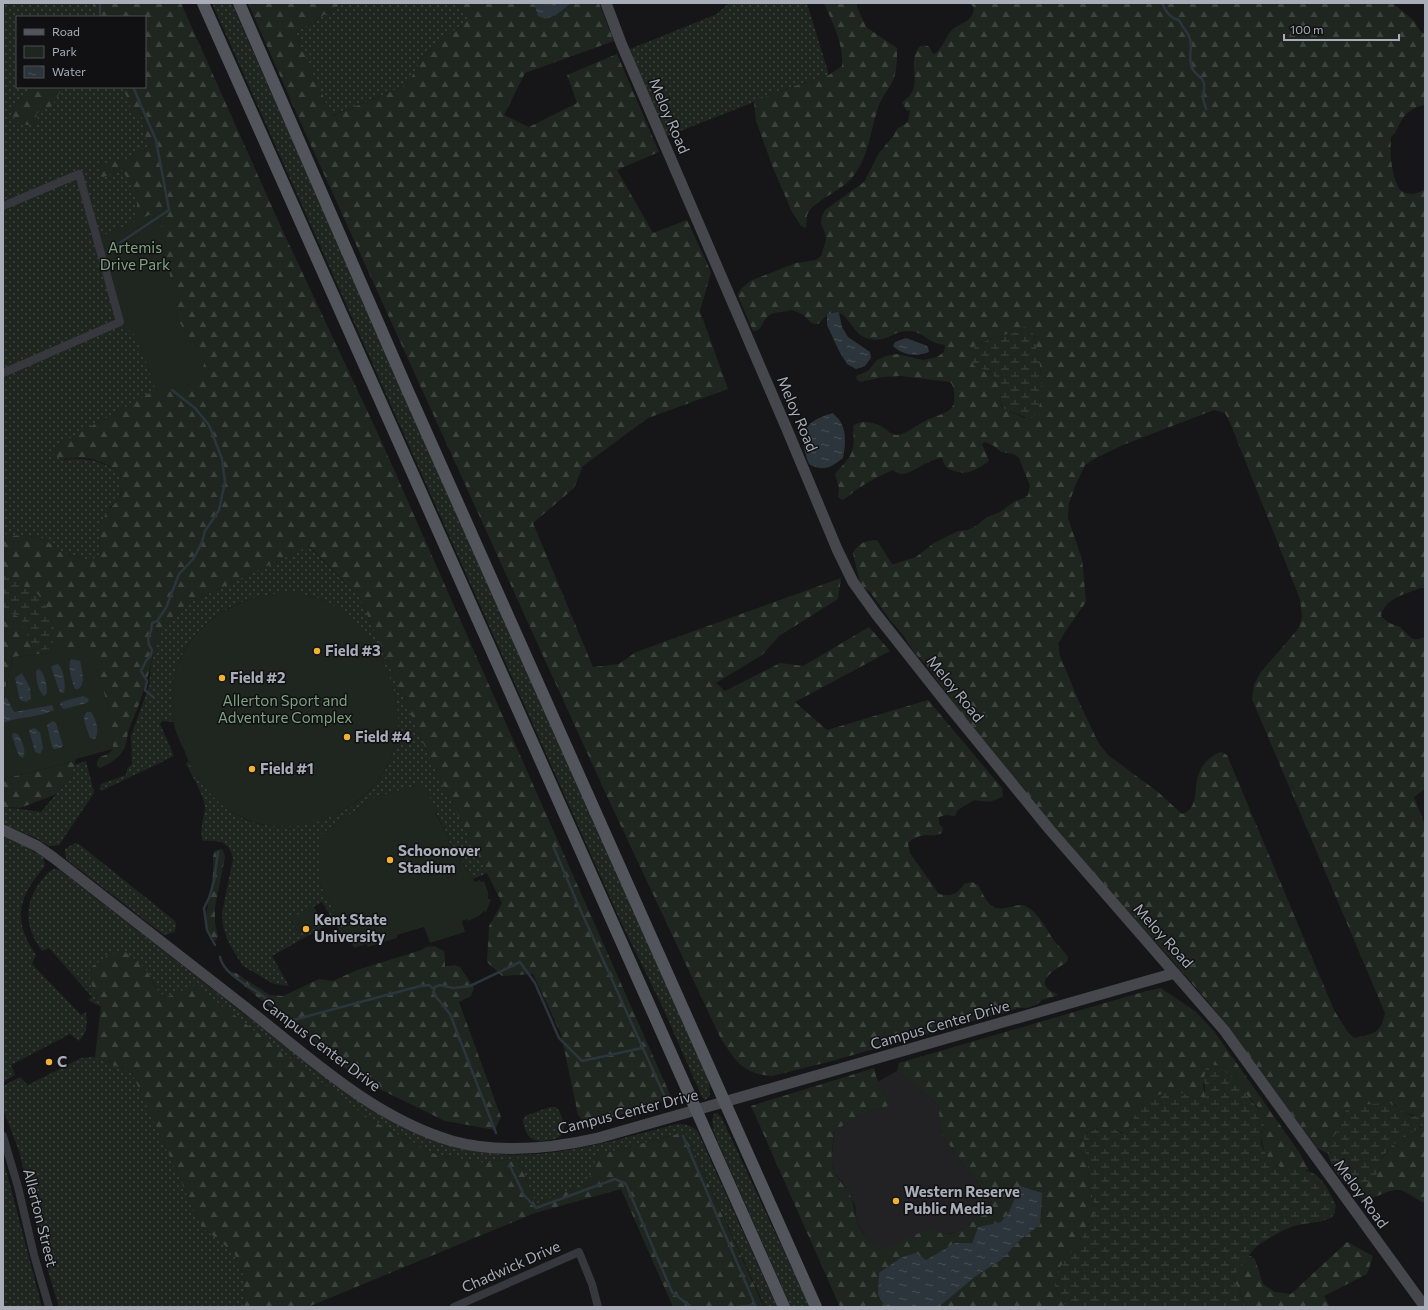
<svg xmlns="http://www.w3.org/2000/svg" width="1428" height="1310" font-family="Commissioner,sans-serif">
<defs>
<pattern id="grass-dots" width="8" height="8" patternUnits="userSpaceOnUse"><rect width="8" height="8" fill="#1e261f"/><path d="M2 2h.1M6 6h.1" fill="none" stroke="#3c433d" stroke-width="1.8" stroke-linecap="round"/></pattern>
<pattern id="forest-firs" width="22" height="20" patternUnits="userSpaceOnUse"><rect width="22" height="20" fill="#1e261f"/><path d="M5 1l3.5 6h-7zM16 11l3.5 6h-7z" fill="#3c433d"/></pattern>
<pattern id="wetland-marsh" width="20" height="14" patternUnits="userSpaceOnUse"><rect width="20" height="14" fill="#1e261f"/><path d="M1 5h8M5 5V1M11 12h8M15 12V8" fill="none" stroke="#3c433d"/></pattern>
<pattern id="water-ripples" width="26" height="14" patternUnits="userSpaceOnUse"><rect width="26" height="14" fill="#2c353c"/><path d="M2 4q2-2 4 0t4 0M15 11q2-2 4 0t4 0" fill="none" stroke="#485056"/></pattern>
</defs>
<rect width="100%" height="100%" fill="#161618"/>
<path fill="#222225" d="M897,1071L938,1105L942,1135L992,1202L974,1222L967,1227L957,1232L945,1234L937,1233L887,1248H879L866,1237L859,1226L856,1218L855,1205L843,1183L835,1173L832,1163V1152L835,1130L871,1110L885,1107L889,1100L885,1096L877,1082Z"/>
<path fill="url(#grass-dots)" d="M3,3H122L125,17H17V87H137L187,372L63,460C86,456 100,461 120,472L122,486L119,499L110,507L99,539L100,554L91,561L60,552L45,539L22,535L11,536L3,534Z
M212,3H231L235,11L656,959L709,1081L710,1096L705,1100L702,1097L663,1008L620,920Z
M343,3H459L471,17L425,54L407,85L331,116L295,33Z
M729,3H807L829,75L782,90L754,102L665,137L630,49L717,14Z
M308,546L360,598L433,765L487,873L473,879L448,840L450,839L435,812L437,811L319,882L351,942L349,943L341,933L322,902L290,920L299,933L322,920L325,926L272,956L289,986L274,984L243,966L234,952L227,939L223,926L222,913L233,859C230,841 219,840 203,841C199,830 204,818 205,807C205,797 191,774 186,764L188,761L189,762C206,795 235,824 275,826C283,827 293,824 302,823C330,820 356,807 375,784C403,751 403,711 387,672C383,663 380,653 374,645C369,637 359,630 352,623C341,613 332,603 317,598C297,592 287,593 267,596C261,597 253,598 247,600C194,620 163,665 174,722L162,721L160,724L174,756L103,790L99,789L101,784L126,775L127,769L132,764L131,736L149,686L151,665L158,637L167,622L179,610L187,604Z
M86,761L94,793L59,845L49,846L38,839L3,824V807L20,809L41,812L72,776L74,765Z
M3,837L25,846L43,857L45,866C18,897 12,920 36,955L32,964L81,1015L86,1012C87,1026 88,1031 79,1041L70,1034L11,1065L15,1075L3,1082Z
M75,843L79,844L175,921L176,925L175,932L164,935L66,859L65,849Z
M55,869L60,870L307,1063L459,1147C532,1168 606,1142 677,1124C685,1124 690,1125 697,1130L777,1307H765L685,1132L606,1153H598L589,1182L536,1204L518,1158L483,1163L435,1154L371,1120L167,997C156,994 155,983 149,974C144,967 137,961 130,956L90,981L101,1007L88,1000L92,997L49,948L42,951C25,929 23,904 41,881C45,876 49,870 55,869Z
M95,1057L132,1073L201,1226L234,1253L243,1274V1298L244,1307H59L46,1265L19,1151L3,1109V1086L20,1077L28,1085L81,1058Z
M550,1107H556C560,1111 561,1115 563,1121C567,1137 556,1140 543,1141C539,1141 535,1141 531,1138C526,1135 523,1125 523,1119L525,1116Z
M717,1113L721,1117L726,1127L810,1307H791L714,1133C713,1127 711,1120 714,1114Z
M3,1158L42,1307H3Z"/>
<path fill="url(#forest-firs)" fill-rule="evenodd" d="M92,3H181L281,227L379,436L672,1099L587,1125L578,1115L561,1034L533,974L502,976L487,962L489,926L502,903L433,765L360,598L309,546L187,604C153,629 156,653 144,689C140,703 134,716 129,729C126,737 128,745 122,752C117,760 108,764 100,768L97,766V762L100,757L108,754L113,749L49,653L13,657L3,698V534L11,536L22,535L45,539L60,552L91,561L100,554C99,543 99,531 103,520C107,510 112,507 118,500C124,492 121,481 120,472C110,466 98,459 85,458C73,457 66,461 55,456L51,449L187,372L158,211L134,222C134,214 137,213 137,206C138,196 128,178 122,170L103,177L99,176V167C103,164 109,161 113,160C123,160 135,160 136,148L139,146L145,149L148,153L142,114L139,121L133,113L123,87H145V17H96L94,7Z
M248,3H343L295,33L332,116L407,85L425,54L471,17L459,3H599L614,41L525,73L504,115L529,127L577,103L567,75L617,54L659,152L617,170L653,233L687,220L711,272L700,311L728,389L648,418L583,466L574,488L533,523L593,667L619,664L636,652L841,578L838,599L779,636L762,655L716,683L725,691L780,663L803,666L869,627L890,651L795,702L827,730L928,700L1002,788L1003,796C993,803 985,802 974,800L958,810L955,816L946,815L939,817V824L943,828L942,833C929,839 923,830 908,843L910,853L939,894C950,897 958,894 964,884L972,882L978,885C989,905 990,913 1015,906C1019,905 1023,904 1027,907C1042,915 1047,933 1058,945C1061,949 1065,952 1068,957L1067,962C1060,967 1035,979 1049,990C1051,992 1055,993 1058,994L1056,996L1042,1000L1036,1005L1027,1008H1017L1002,1014L983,1018L832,1061L772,1076C742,1074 736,1061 721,1039L605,792L303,128Z
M824,3H857V7L866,27L897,48C897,58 897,68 894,78C890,89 881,97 878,108C870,132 869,158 851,179C842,190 814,201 808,213C806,216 807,224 806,228L801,226L792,212L773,168L756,121L754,102L782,90L829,75L842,66C844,44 832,22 824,3Z
M970,3H1393L1414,21L1421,32L1425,34V105C1413,107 1406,112 1400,123C1397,128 1396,133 1391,137C1390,155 1391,173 1399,189C1407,196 1417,195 1425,189V588H1421C1405,594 1385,598 1381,616C1385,620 1390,624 1395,625C1398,627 1398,625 1401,628C1411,636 1410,643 1425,637V789L1414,797L1425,825V1203C1416,1200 1408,1192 1400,1190C1384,1187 1365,1211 1355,1191C1360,1190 1376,1176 1378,1172C1381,1167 1379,1161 1383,1157C1389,1149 1397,1141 1405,1135C1411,1132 1417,1130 1422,1127L1414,1115L1400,1112L1395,1104C1378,1103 1363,1105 1346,1109C1344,1117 1341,1124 1338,1130C1333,1139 1327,1143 1328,1154L1317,1148L1210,1004L1162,949L1099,883L960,712L927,666L914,652L903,635L890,620L870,592L861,586L859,579L853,553C858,543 866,540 877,540L892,564H894L916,557L934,543L958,531L967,530L976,526L987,517L1000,512L1015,501L1024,498L1028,495L1030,486L1019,458L1014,454L1001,452L994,446L985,442L982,444L989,461C977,469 969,476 954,471C946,468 944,466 942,458C928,459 911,474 903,474C899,474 896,472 893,470C876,477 860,486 846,498L842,500L838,497L839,488L835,474C853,454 855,453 853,426C860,419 876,422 884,428C889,431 891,435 897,435C906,434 917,425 925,421C937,414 957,414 954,396C954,390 954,386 950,382L901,376L883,377L860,382L857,380L856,376L868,371L877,360L886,356L897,354L923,360L937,357L944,352L945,345C940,344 934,343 930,340C923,336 917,330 908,331C889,332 887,344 866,338C853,334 850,316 837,312L827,315L818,324C810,325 808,318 802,314C799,312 794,311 790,310C782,313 774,311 768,316C762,321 763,328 756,331H753L738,296V293L742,288L750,281L796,263L816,260L821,256L826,240L825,233L821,223L822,216L825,210L864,182L879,153L894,135L897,129L908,122L910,110L907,111L902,102C927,87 904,65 920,46C931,44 928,47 934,54C944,48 945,36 953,29C962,22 972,23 974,8ZM1020,329L1032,331L1034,336L1041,373V389L1025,418L1004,409L1001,406L1000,386L994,375L974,365L973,362L975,353L974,345L1004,335L1017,332ZM1214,410L1225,413L1231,425L1300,599L1302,617L1298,629L1260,673L1254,685L1252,699L1385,1013C1381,1034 1373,1034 1354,1038L1347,1031L1334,1010L1227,755L1221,752C1213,754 1202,764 1199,773C1193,787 1200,808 1182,814L1158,792L1108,755L1098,742L1080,704L1060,656L1058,644L1065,632L1086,602L1082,559L1068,518L1069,503L1076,484L1085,465L1094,459L1123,445Z
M36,87H63L52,106L37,113L36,116L40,121L38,125C24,126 12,125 12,108L18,100Z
M75,761L72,776L57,794L20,808L3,807V779Z
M220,849L223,850L225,857L215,907V923L218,937L215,941L208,931L206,916L213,874V856L215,851Z
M434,946L444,951L445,956V967L454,965L460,967L474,988L471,996L459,1002L501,1117L495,1130L445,1121L355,1077L289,1019L261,1000L225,970L236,973L270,995L283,996L319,979L333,981L357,970L421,950L426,947Z
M124,951C132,958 141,964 148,973C154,981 155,994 167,997L195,985L371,1120L435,1154L483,1163L518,1158L536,1204L589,1182L597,1153H606L685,1132L764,1307H673L621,1189L535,1213L308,1307H244L243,1298V1274L234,1253L201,1226L132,1073L95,1057L101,1007L90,981V968L108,955Z
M1161,988L1195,1011L1214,1031L1299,1152L1309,1170H1287L1274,1164L1265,1154L1261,1136L1264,1124L1258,1107L1246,1094L1239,1081L1227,1074L1216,1065L1203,1084L1205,1097L1196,1099L1188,1095L1175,1091L1140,1107L1125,1133C1121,1133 1118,1130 1113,1129C1105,1126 1092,1128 1085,1134V1150L1095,1212L1077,1247L1071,1254L1055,1286L1060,1298L1067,1307H939L976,1276L1001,1260L1021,1239L1040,1225L1021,1186L1009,1212L1001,1222L978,1227L972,1243H955L926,1260L878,1295L885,1307H840L751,1106L874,1068C877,1080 880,1091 889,1100V1105L885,1107L871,1110L835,1130C833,1141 831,1152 832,1163C834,1176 844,1184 850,1195C855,1206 853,1208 856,1218C859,1232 873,1247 887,1248L930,1228C955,1246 976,1219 992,1202L942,1135L938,1105L897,1071L899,1063L1146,991Z
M1347,1242L1373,1256L1367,1274L1324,1296L1330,1307L1246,1306L1233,1277L1247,1257L1251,1256L1255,1259L1263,1284L1275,1292L1291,1294Z"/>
<path fill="url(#wetland-marsh)" d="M1024,327L1032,331L1034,336C1038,356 1051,406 1030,419L1004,409C998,403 1004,386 994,376C990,371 980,368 974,366L973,362L975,353L974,345L1004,335L1017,332L1020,329Z
M3,575L38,594L54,619L53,649L35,650L25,630L21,618L3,610Z
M1212,1064C1216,1065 1237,1079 1240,1082C1242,1086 1244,1090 1246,1093C1252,1103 1261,1109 1264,1121C1265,1127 1261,1131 1261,1136C1260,1146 1266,1157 1274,1163C1283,1170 1289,1170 1299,1170C1320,1169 1329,1190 1336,1206C1335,1209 1335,1215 1332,1217C1324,1223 1302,1223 1291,1227C1280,1231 1269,1239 1258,1245L1255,1248L1233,1277L1246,1307H1067L1060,1298L1055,1286L1056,1277L1063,1260L1077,1247L1095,1212L1085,1150L1084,1139L1085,1134L1089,1131L1103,1127L1112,1128L1121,1133H1125L1140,1107L1156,1096L1166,1092L1175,1091L1188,1095L1196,1099L1205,1097C1206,1085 1202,1078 1207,1065Z
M1381,1103C1393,1103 1394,1102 1400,1112L1418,1117L1424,1123C1420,1130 1413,1131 1406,1135C1398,1140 1389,1149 1383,1156C1379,1161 1381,1166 1379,1171C1377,1176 1360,1190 1355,1191C1343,1184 1324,1160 1328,1145C1330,1140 1334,1137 1337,1132C1341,1125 1344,1117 1346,1109C1357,1102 1369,1106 1381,1103Z"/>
<path fill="#1e261f" d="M159,211L177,317L186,334L195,344L205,361L201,373L182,391L160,392L154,386L147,364L134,334L120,322L97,238Z
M290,592C329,597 357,615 377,649C390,674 400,701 398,729C393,798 310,846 246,819C226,811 210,796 198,778C192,770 188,761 185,752C181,744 177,736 175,728C160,678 188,627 234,606C243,602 252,597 261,596C270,594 280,593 290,592Z
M90,645L111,716L113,749L76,759L75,761L3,779V698L13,657L49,653Z
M422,784L438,811L435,813L450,839L448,841L475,882L480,880L481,882L484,881L488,892V899H491L486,912L484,911L479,916L468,921V919L462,921L465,932L430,943L424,927L397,935V938L368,947L366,944L354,948L319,882L320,835L375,797Z
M313,906L322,920L299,933L290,919Z"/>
<path fill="url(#water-ripples)" d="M534,3H571L556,15L545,19L538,16Z
M837,312L839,313L842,327L848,337L870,352L871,358L865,366L856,369L847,364L839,351L827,325V315Z
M906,338L925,345L928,347L929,352C916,357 902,355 893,346L895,342Z
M833,413C835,416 840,419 841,423C847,433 845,447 843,458C830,468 824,472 809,464C798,436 801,422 833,413Z
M71,659L80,661C82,669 86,685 78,689H75C72,681 67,666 71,659Z
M58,664C64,670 66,685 64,693H61L59,690L51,667L54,665Z
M39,669C45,673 47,686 47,693L44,696C38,691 36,679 36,671Z
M22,673L30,688L31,699L26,702L20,700L15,678Z
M83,696L89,699L87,703L64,709L62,708L60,704L61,702Z
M6,697L14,712L48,706L52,705L54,710C39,718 19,716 3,723V702Z
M87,712H91C96,719 100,732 95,739L90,738C88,730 80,717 87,712Z
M53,721L56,723L63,746L60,748L54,749L52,747L47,725Z
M34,728L40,732L43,748L40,754L35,752L29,730Z
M13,733L18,734C22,741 27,751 23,758L19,756L12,736Z
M1020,1186L1042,1193L1040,1225L1021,1239L1001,1260L976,1276L939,1307H885L878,1295L879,1273L902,1257L916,1253L926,1260L955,1243H972L978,1227L1001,1222L1009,1212Z"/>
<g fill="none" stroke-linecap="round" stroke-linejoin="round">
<path stroke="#2c353c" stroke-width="2.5" d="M1162,3C1165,10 1171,19 1179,20C1182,27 1188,32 1190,39C1193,49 1187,60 1193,70C1196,75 1204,78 1204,84C1205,88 1203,93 1203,97C1203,101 1205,105 1206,109
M100,17V3
M117,249L116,247L121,242L169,210L156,140L133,87
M153,697L145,690L147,681L141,671L146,661L151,655L152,650L149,645L148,638L151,631L152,623L157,621L166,608L179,574L194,558L202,542L205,531L219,510L225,482L222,459L209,425L195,408L172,390
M554,848L576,900L665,1097
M215,945L207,930L204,908L209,898L214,881L218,852
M220,957C223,974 250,986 263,996C272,1004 277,1014 286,1022L420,986L429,985L434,989
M496,1133L450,1014L433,993L435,987L440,985L453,988L470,986L520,962L535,983L559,1038L582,1061L642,1048
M683,1136L756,1307
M510,1166L524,1195L536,1208L615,1179L626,1184L672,1292L691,1307
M737,1307L755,1305"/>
<path stroke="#37383d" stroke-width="8" d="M3,206L79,174L120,322L3,373
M3,1136L18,1187L34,1255L49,1307
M454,1307L579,1252L592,1284L598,1307"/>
<path stroke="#45474d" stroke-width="11" d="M606,3L621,43L786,427L837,549L853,582L876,614L948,705L1050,830L1224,1030L1425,1307
M3,830L37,846L54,858C119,909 184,959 249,1010C311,1059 374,1118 452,1141C500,1154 550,1149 598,1138L1175,973"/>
<path stroke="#53555c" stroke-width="12" d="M203,3L784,1307
M239,3L407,389L816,1307"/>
</g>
<g fill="#f2b134" stroke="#111113" stroke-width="1.5">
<circle cx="317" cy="651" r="4"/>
<circle cx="222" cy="678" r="4"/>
<circle cx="347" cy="737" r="4"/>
<circle cx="252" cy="769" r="4"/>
<circle cx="390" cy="860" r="4"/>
<circle cx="306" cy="929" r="4"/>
<circle cx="49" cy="1062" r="4"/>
<circle cx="896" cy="1201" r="4"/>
</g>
<g text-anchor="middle" stroke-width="3" stroke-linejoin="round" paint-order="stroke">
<g font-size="15" fill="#a8adb8" stroke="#111113">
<text transform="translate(669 116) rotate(67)" y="5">Meloy Road</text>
<text transform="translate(797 414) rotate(67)" y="5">Meloy Road</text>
<text transform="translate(955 689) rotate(51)" y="5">Meloy Road</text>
<text transform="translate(1163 936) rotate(48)" y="5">Meloy Road</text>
<text transform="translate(940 1025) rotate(-16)" y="5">Campus Center Drive</text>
<text transform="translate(321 1045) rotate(37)" y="5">Campus Center Drive</text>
<text transform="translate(628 1112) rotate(-14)" y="5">Campus Center Drive</text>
<text transform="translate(1361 1194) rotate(54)" y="5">Meloy Road</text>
<text transform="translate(40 1218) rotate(76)" y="5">Allerton Street</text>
<text transform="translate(511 1267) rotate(-24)" y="5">Chadwick Drive</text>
</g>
<g font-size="15" fill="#7fa381" stroke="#111113">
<text x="135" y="253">Artemis<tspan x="135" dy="17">Drive Park</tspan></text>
<text x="285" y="706">Allerton Sport and<tspan x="285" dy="17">Adventure Complex</tspan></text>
</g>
<g font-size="15" font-weight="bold" fill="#a8adb8" stroke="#111113" text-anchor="start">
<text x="325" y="656">Field #3</text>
<text x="230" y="683">Field #2</text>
<text x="355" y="742">Field #4</text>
<text x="260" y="774">Field #1</text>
<text x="398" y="856">Schoonover<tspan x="398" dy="17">Stadium</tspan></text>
<text x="314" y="925">Kent State<tspan x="314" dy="17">University</tspan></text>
<text x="57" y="1067">C</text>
<text x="904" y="1197">Western Reserve<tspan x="904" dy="17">Public Media</tspan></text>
</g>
</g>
<rect width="1428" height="1310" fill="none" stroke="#a8adb8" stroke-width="8"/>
<rect x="16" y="16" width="130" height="72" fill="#111113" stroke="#4d4f55"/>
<rect x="24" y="29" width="20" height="6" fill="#53555c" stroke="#4d4f55"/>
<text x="52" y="36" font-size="12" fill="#a8adb8">Road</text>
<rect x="24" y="46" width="20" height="12" fill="#1e261f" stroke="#4d4f55"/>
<text x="52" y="56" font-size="12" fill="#a8adb8">Park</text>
<rect x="24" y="66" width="20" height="12" fill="url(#water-ripples)" stroke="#4d4f55"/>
<text x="52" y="76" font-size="12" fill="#a8adb8">Water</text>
<path d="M1284 34v6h115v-6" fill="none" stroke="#a8adb8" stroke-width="2"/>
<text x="1290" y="34" font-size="12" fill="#a8adb8" stroke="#111113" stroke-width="3" paint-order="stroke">100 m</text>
</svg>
